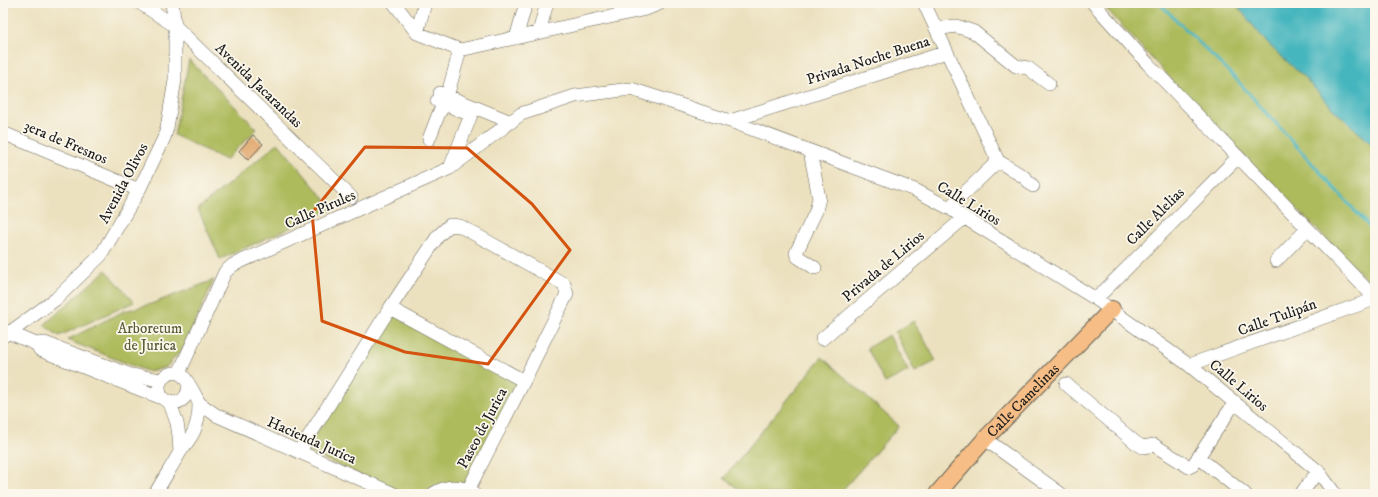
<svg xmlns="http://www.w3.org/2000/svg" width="1378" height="497" font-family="'IM FELL DW Pica',serif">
<rect width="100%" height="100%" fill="#fbf7ec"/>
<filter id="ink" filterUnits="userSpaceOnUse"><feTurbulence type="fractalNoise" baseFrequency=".025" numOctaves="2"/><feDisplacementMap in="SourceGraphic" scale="8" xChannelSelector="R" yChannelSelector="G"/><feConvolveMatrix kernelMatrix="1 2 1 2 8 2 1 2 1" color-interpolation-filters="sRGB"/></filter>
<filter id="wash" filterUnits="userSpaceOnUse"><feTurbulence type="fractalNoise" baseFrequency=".012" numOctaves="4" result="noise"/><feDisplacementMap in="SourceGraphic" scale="16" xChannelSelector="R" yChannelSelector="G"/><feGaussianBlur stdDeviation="0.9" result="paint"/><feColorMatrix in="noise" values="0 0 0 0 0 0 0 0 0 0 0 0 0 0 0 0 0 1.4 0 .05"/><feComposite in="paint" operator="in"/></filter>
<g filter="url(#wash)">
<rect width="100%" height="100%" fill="#ece1bf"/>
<path fill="#aebb5d" stroke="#656c3c" d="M1101,3H1375V296L1365,278L1202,113Z
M189,60L257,129L226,160L174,135Z
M278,143L333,209L220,259L198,209Z
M106,270L134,302L59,336L44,325Z
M214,280L184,347L166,367L149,372L67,340L124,311L151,304Z
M392,313L519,382L466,483L436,486L426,494H405L305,451Z
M914,321L936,361L915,372L895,332Z
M889,335L908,371L885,383L867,348Z
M822,357L899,426L839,494H745L724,478Z"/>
<path fill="#45b5be" stroke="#30686d" d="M1235,3H1375V147L1335,111L1306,79L1267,43Z"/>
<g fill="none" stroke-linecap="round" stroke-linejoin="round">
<path stroke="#45b5be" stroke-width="3" d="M1159,3L1235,78L1375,233"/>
</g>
<g id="blocks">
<path fill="#e4ae78" d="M253,135L263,144L248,160L239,151Z"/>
</g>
</g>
<g filter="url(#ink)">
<use href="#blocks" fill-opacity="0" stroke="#656155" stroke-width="1"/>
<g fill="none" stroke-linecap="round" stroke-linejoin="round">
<g stroke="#656155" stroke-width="14">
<path id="minor" d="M140,3L175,26L351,197
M394,3L417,33L460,50L646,9L661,3
M924,3L998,161L1024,177L1033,186
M1093,3L1148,64L1372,295L1375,301
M936,29L956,26L974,32L1016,66L1028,68L1049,84
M539,32L547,3
M417,33L425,3
M516,38L526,3
M440,93L511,122
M437,101L471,115
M730,121L947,52
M3,133L139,190
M429,139L439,113L445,104L460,50
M810,151L819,198L816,211L796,253L798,257L815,268
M450,168L471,115L475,107
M949,208L998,161
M1276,261L1307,229
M1096,299L1238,157
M390,308L524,381
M3,330L36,344L45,343L131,375L161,380
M3,336L9,333L56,299L101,255L139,190L164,138L167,128L175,80V26L172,3
M822,339L964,218
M37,345L40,350L162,398
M1189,365L1375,299
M179,373L225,272L233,265L450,168L521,114L575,96L631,89L730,121L915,190L949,208L1096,299L1189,365L1318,471L1335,494
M1066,384L1136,443L1143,447L1154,445L1189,467L1193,465L1235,402
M170,403L177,423L179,436L180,452
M199,403L216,415L394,494
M985,439L1061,494
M299,452L390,308L438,236L450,225L460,226L564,284L567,294L548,332L524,381L468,490
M1198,457L1245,494
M155,494C163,480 172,466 180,452C185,445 191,438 194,431C197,424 199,412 199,404C198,399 186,378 182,375C172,369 158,377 159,389C160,406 187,410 189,385
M433,494C447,485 461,485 474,494
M1301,494L1318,471"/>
</g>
<g stroke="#656155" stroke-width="18">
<g id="major">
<path id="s1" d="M937,494L985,439L1112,309"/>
</g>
</g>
<use href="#minor" stroke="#fff" stroke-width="13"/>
<use href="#major" stroke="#f6be86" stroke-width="16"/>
</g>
</g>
<path fill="none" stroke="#d4530e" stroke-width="3" stroke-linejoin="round" d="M365,147L467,148L532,204L570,250L488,364L405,352L322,321L312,213Z"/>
<g text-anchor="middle" stroke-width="3.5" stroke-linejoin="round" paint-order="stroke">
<g font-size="15" fill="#1c1c1c" stroke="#fbf7ec">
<text transform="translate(868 60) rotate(-18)" y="5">Privada Noche Buena</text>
<text transform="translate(259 85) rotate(44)" y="5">Avenida Jacarandas</text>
<text transform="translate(66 142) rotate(23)" y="5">3era de Fresnos</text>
<text transform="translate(123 183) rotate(-62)" y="5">Avenida Olivos</text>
<text transform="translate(969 203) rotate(31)" y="5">Calle Lirios</text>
<text transform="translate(320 209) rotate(-24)" y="5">Calle Pirules</text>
<text transform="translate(1155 216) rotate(-45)" y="5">Calle Alelias</text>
<text transform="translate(883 266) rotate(-40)" y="5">Privada de Lirios</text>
<text transform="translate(1277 317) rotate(-20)" y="5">Calle Tulipán</text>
<text transform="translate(1239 385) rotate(40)" y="5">Calle Lirios</text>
<text dy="5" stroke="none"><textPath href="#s1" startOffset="127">Calle Camelinas</textPath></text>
<text transform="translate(482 428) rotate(-62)" y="5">Paseo de Jurica</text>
<text transform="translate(312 440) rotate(24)" y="5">Hacienda Jurica</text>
</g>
<g font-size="15" fill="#565c36" stroke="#fbf7ec">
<text x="150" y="333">Arboretum<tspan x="150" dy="17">de Jurica</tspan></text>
</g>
</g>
<rect width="1378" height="497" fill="none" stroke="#fbf7ec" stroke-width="16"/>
</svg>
